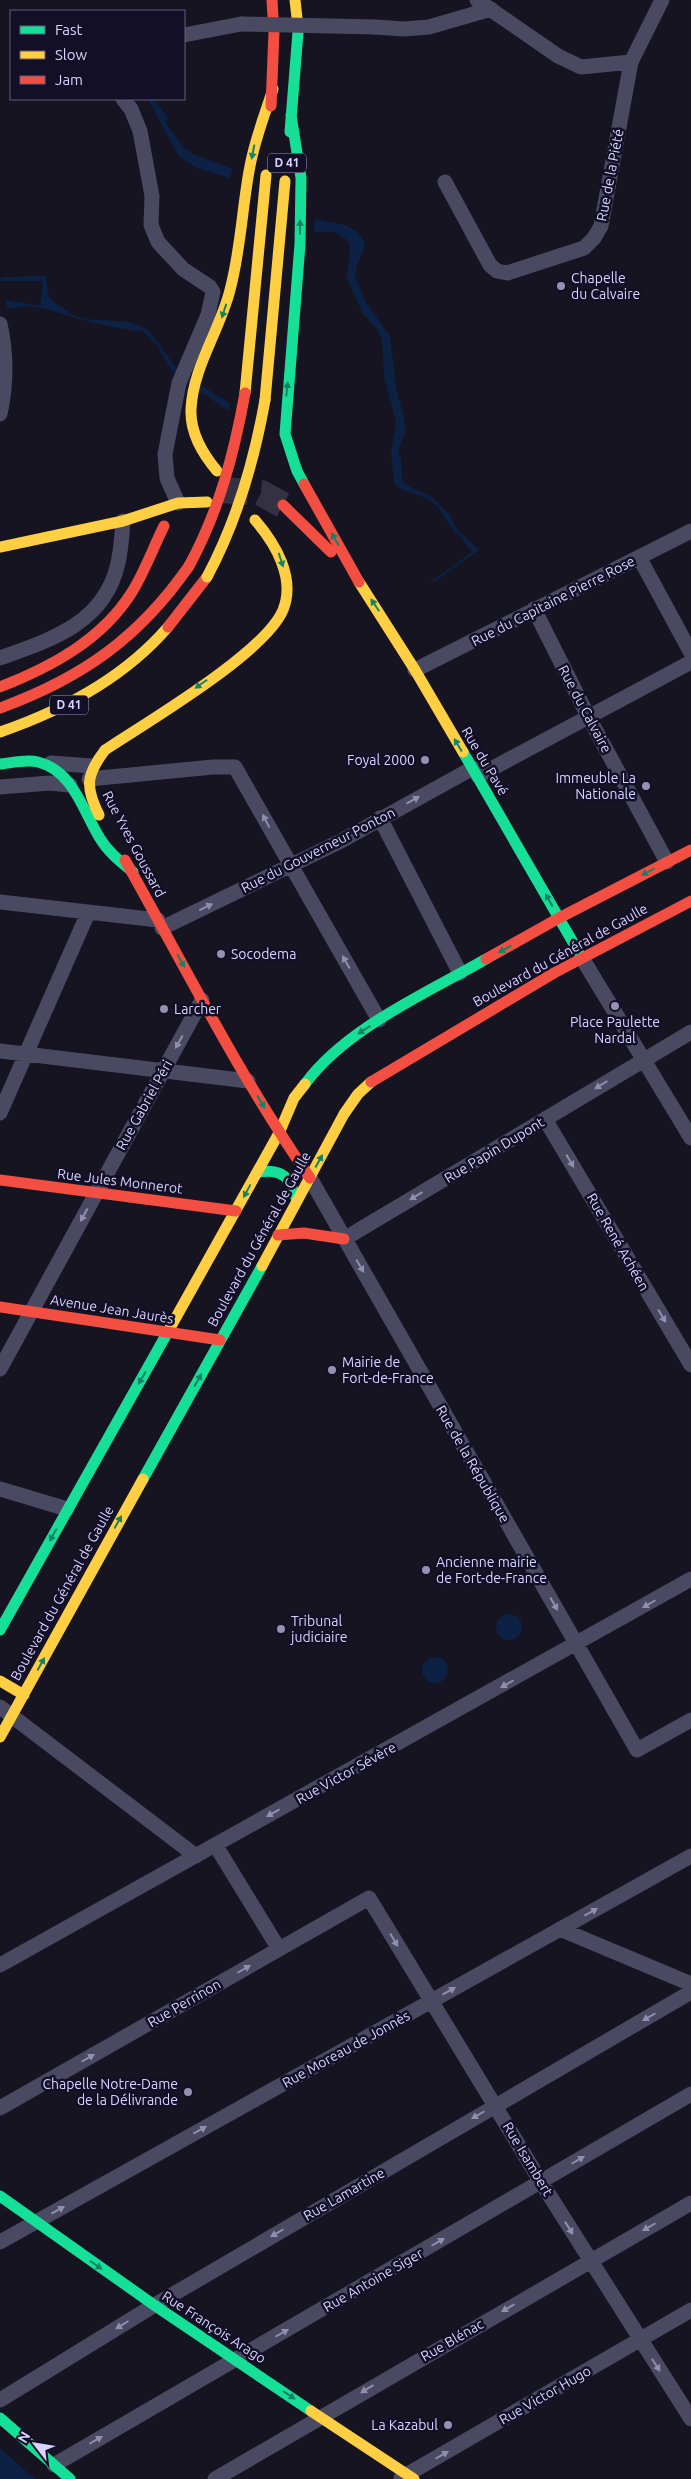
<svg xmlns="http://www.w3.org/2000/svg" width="691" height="2479" font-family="Ubuntu,sans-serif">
<rect width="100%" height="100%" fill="#161421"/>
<path fill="#0d2144" d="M148,99H154L169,120L165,121L167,125L184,148L193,154L233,169L229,178L197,168L179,157Z
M316,219L348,226L358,233L364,241L365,247L357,265L355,276L365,301L390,336L396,388L404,417L405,433L398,450L401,459L402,479L406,485L431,496L451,517L456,528L479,550L436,581L429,583L472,552L457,532L455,533L438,507L428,499L400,489L394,483L391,454L396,422L384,377L382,340L378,330L363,314L347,279L350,245L347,240L335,232H313Z
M46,276L49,298L73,315L86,319L129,322L148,329L179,372L230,403L228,411L172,371L158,347L141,329L139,332C119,328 99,325 79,319C52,312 36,302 8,309L5,300L40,306L43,283L41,281H1V277Z
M496 1627a13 13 0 1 1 26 0a13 13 0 1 1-26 0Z
M422 1670a13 13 0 1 1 26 0a13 13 0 1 1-26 0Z
M0,2448L35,2479H0Z"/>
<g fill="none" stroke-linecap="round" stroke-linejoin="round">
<path stroke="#333142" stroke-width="26" stroke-dasharray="26 13" stroke-linecap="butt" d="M222,490L261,493L283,505"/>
<path stroke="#4a4962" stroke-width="15" d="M477,0L558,56L581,67L631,62
M375,27L404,29L429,27L491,9
M184,35L241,24
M123,99L131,109L140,131L152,196L151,225L158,242L183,269L210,287L213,292L208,315L179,383L165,454L167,478L178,503
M445,182L490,265L497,271L507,273L584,248L594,238L601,226L631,62L662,0
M0,324C7,355 7,382 0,414
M639,557L691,653
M534,609L588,716L667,862
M0,658C51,640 105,623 118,563C121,550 122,535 123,521
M415,670L691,531
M51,763L92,766
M478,776L691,662
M89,779L213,767H235L379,1020
M0,787L50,783L70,785
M380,818L460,973
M0,902L158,920
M162,928L341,841L473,768
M582,958L691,1138
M0,1051L248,1081
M0,1113L88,913
M545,1119L691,1365
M310,1178L637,1750L691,1720
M344,1239L691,1032
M0,1369L202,1000
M0,1489L67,1509
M0,1707L196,1856
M216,1846L279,1949
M560,1929L691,1984
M0,1965L691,1579
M0,2108L369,1898L541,2182L691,2419
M0,2242L691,1856
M0,2400L153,2306L691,1992
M54,2465L691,2094
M401,2478L691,2310
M215,2479L691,2203"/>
<path stroke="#16e098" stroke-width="11" d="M291,115L301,178L300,244L285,434L297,471L304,484
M290,132L298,32
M463,752L582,958
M0,764C12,763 26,759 38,762C74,771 83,812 101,840C109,853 121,862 133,872
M305,1084C346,1028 427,993 486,959
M258,1172C284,1168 290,1178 297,1201
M143,1479L262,1266
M0,1630L170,1328
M0,2196L154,2305L311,2411
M0,2418L70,2479"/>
<path stroke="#ffcf43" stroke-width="11" d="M295,0L297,18
M245,393L266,175
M265,400L285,181
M217,471C202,453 190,433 191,409C193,367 220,330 230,290C241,249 242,207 250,166C255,139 265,114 273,89
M0,547L123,521L178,503L207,502
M359,582L415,670L463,752
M0,732C64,710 124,678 168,627
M99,815C85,787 86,775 105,750C147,722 265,653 283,610C296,578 275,543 255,520
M262,1266L344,1114L358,1094L371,1082
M170,1328L279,1133L294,1098L305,1084
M0,1681L24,1695
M0,1737L143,1479
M311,2411L414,2479"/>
<path stroke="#f24e42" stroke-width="11" d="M272,0L273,17
M271,106L274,32
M304,484L359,582
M283,505L331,552
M168,627L207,577
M0,687C51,667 102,640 132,592C145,571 153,548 164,526
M0,708C82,678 139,638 189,566
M125,860C185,967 240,1077 310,1178
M486,959L559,918L691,850
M371,1082L554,973L691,901
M0,1180L236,1211
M278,1235L304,1233L344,1239
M0,1307L220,1340"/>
<path stroke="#4a4962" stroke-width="15" d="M241,24L375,27"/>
<path stroke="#ffcf43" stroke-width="11" d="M207,577C237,521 254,462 265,400"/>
<path stroke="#f24e42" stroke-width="11" d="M189,566C219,511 234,454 245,393"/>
</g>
<defs><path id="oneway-solid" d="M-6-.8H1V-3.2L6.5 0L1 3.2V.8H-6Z" transform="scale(1.25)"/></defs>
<g fill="#158265">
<use href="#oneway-solid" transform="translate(253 152) rotate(101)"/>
<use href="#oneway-solid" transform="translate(300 227) rotate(-89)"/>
<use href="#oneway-solid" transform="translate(224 311) rotate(108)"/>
<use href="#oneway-solid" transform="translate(287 389) rotate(-84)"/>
<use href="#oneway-solid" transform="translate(335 539) rotate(-120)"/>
<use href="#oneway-solid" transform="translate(281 560) rotate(72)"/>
<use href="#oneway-solid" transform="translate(375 605) rotate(-124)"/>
<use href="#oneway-solid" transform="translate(201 684) rotate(145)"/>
<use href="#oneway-solid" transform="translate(458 745) rotate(-121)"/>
<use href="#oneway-solid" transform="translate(648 872) rotate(152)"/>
<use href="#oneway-solid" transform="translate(549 900) rotate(-119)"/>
<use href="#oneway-solid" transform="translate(505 949) rotate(152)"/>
<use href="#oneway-solid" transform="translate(181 961) rotate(61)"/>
<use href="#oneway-solid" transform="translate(364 1030) rotate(147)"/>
<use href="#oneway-solid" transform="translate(261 1102) rotate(60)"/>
<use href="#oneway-solid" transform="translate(319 1161) rotate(-61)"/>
<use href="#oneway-solid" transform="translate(247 1191) rotate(118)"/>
<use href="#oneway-solid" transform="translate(142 1378) rotate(120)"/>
<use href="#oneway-solid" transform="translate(198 1380) rotate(-61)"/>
<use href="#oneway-solid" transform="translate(118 1522) rotate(-61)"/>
<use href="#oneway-solid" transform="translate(53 1535) rotate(119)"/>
<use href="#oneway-solid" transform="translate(41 1664) rotate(-61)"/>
<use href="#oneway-solid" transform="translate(96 2265) rotate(35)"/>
<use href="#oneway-solid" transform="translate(289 2395) rotate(34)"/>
</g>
<g fill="#928eb0">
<use href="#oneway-solid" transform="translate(413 800) rotate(-29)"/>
<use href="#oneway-solid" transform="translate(266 821) rotate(-118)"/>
<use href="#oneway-solid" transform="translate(206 907) rotate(-26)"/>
<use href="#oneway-solid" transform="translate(346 962) rotate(-120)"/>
<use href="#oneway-solid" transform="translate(179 1042) rotate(119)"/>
<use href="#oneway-solid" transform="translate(601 1085) rotate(148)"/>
<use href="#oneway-solid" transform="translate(570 1161) rotate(60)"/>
<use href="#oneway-solid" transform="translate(416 1196) rotate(149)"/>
<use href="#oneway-solid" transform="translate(84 1215) rotate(119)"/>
<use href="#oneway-solid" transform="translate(360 1266) rotate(60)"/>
<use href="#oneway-solid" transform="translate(662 1316) rotate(59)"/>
<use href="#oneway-solid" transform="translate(554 1604) rotate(60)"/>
<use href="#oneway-solid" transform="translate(649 1604) rotate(150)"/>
<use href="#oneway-solid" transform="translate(507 1684) rotate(151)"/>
<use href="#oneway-solid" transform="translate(273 1813) rotate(151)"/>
<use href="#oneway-solid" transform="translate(591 1912) rotate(-29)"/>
<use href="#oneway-solid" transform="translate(394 1940) rotate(59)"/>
<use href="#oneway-solid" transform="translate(244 1969) rotate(-30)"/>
<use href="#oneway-solid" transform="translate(449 1991) rotate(-29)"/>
<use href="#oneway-solid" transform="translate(649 2017) rotate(150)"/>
<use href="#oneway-solid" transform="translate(88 2058) rotate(-30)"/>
<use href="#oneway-solid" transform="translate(478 2115) rotate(150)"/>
<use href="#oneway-solid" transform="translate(200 2130) rotate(-29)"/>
<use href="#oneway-solid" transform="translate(578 2160) rotate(-30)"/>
<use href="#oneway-solid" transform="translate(58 2210) rotate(-29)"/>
<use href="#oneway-solid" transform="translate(649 2227) rotate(150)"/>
<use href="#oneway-solid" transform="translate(569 2228) rotate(58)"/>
<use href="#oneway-solid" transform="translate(277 2233) rotate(150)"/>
<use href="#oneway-solid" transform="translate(438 2242) rotate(-30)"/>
<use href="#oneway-solid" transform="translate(508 2308) rotate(150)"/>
<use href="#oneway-solid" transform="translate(122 2325) rotate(148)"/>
<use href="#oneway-solid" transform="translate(282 2333) rotate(-30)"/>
<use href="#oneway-solid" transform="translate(656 2365) rotate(57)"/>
<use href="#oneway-solid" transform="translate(367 2389) rotate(149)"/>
<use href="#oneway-solid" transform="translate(96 2440) rotate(-30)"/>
<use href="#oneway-solid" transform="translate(442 2455) rotate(-30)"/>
</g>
<g fill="#9591b1" stroke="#130f26" stroke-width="2">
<circle cx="561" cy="286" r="5"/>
<circle cx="425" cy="760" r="5"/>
<circle cx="646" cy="786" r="5"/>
<circle cx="221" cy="954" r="5"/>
<circle cx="615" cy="1006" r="5"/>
<circle cx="164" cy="1009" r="5"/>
<circle cx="332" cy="1370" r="5"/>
<circle cx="426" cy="1570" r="5"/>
<circle cx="281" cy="1629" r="5"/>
<circle cx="188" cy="2092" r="5"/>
<circle cx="448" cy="2425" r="5"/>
</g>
<g text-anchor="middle" stroke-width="5" stroke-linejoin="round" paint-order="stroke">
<g fill="#130f26" stroke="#9e99be" stroke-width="1">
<rect x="268" y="153.5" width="38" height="19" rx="4"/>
<rect x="50" y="695.5" width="38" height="19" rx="4"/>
</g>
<g font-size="12" font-weight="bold" fill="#d9d4ff">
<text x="287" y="167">D 41</text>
<text x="69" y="709">D 41</text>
</g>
<g font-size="14" fill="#d9d4ff" stroke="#130f26">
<text transform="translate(610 175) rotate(-79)" y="5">Rue de la Piété</text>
<text transform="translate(553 601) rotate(-27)" y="5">Rue du Capitaine Pierre Rose</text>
<text transform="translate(585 709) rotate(62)" y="5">Rue du Calvaire</text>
<text transform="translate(485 761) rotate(59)" y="5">Rue du Pavé</text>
<text transform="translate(134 844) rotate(62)" y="5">Rue Yves Goussard</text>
<text transform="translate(318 850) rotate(-27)" y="5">Rue du Gouverneur Ponton</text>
<text transform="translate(560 955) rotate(-29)" y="5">Boulevard du Général de Gaulle</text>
<text transform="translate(144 1105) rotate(-61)" y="5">Rue Gabriel Péri</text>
<text transform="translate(494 1150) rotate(-31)" y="5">Rue Papin Dupont</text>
<text transform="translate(120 1181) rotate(7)" y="5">Rue Jules Monnerot</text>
<text transform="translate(259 1239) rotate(-61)" y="5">Boulevard du Général de Gaulle</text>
<text transform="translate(618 1242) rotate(60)" y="5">Rue René Achéen</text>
<text transform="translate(112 1309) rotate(9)" y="5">Avenue Jean Jaurès</text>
<text transform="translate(473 1464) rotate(60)" y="5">Rue de la République</text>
<text transform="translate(62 1593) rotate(-61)" y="5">Boulevard du Général de Gaulle</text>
<text transform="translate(346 1773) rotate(-29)" y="5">Rue Victor Sévère</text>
<text transform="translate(184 2003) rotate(-30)" y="5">Rue Perrinon</text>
<text transform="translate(346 2049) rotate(-29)" y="5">Rue Moreau de Jonnès</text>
<text transform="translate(528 2159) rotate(59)" y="5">Rue Isambert</text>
<text transform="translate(344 2194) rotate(-30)" y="5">Rue Lamartine</text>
<text transform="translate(373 2280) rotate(-30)" y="5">Rue Antoine Siger</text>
<text transform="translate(214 2327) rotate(33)" y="5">Rue François Arago</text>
<text transform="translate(452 2340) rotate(-30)" y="5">Rue Blénac</text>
<text transform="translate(545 2395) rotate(-30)" y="5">Rue Victor Hugo</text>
</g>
<g font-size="14" fill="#d9d4ff" stroke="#130f26" text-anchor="start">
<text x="571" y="283">Chapelle<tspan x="571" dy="16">du Calvaire</tspan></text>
<text x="415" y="765" text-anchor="end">Foyal 2000</text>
<text x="636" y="783" text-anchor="end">Immeuble La<tspan x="636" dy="16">Nationale</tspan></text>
<text x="231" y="959">Socodema</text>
<text x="174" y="1014">Larcher</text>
<text x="615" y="1027" text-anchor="middle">Place Paulette<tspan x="615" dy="16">Nardal</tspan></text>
<text x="342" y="1367">Mairie de<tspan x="342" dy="16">Fort-de-France</tspan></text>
<text x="436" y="1567">Ancienne mairie<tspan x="436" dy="16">de Fort-de-France</tspan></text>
<text x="291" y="1626">Tribunal<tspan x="291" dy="16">judiciaire</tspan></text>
<text x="178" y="2089" text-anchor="end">Chapelle Notre-Dame<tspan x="178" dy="16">de la Délivrande</tspan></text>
<text x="438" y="2430" text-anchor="end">La Kazabul</text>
</g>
</g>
<rect x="10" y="10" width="175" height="90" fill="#130f26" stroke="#625e7d"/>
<rect x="20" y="26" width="25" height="8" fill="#16e098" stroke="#625e7d"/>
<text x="55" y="35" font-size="15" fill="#d9d4ff">Fast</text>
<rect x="20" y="51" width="25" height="8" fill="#ffcf43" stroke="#625e7d"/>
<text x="55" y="60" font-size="15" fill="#d9d4ff">Slow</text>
<rect x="20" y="76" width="25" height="8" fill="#f24e42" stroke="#625e7d"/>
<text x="55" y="85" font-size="15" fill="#d9d4ff">Jam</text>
<g transform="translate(35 2444) rotate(301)" stroke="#130f26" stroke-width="4" paint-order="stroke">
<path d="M0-4L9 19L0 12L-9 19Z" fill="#d9d4ff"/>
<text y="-8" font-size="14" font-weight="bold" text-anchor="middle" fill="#d9d4ff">N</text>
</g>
</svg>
